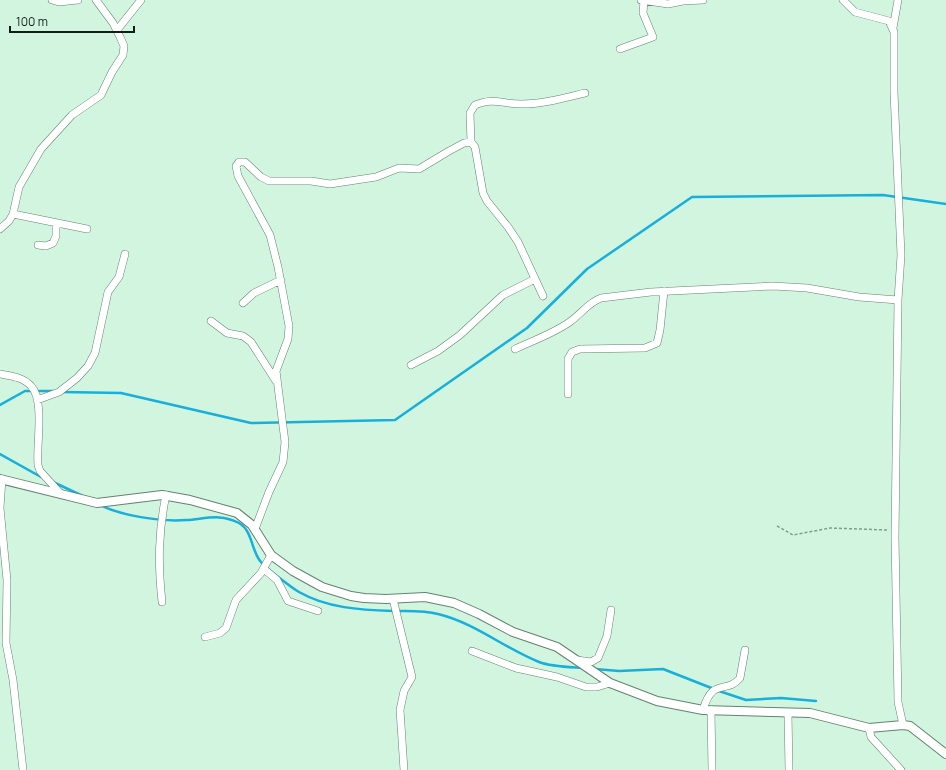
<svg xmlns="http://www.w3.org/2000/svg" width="946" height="770" font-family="Manrope,sans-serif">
<rect width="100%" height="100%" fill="#d1f5de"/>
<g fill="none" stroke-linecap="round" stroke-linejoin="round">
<path stroke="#17afdb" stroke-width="2.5" d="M62,392L121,393L251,423L395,420L527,328L587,269L692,197L883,195L946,204
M0,405L25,391H53
M0,454L41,477
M53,482L85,497
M100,505C122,516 162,522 186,520C205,519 220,513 239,523C253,531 251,551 261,562C266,568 292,588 299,592C327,608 360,610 393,611C407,611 424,610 438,614C475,623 504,648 539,662C552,667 570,667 584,668
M595,669L619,671L663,669L714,689
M719,691L746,700L781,698L816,701"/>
<g stroke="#638470" stroke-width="8">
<path id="minor" d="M52,0L59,2L78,0
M641,0L668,4L683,1L703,0
M843,0L855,12L889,21L894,32V92L901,255L898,300L895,537L898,702L903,725
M893,28L898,0
M117,30L141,0
M620,49L653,37L643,13L644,1
M471,142L470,113L475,105C495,97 501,104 521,104C543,104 564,98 585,93
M13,214L87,229
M0,229L9,221L13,214L19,187L41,149L72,115L101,95L112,72L123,55L124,46L121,39L113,23L96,0
M38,245L46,246L53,243L56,236V223
M243,303L254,293L281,280
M211,321L227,333L243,336L251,342L276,381
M515,349C534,340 555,333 571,321C582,313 589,302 601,298L651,292L773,286L807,288L859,297L898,300
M411,365L438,351L460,335L503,295L535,279
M0,374C11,376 23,377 31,386C45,400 36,446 38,465L40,471L61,494
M568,394V359L572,352L580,349L645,348L657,343L660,330L664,291
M37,400L59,392L77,378L88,366L95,353L108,292L119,277L125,254
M2,479L0,508L7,580L6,643L13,680L23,770
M255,529L269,492L283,462L285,442L276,371L288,339L289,326L278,267L270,235L238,176L236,166L239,162H245L261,177L269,181H311L330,184L376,177L399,168L419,169L449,151L464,143L471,142L475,147L483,193L487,201L508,227L518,242L543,296
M264,569L277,580L288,601L318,611
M393,599L412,677L404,691L400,710L404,770
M162,602C158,564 158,533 166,495
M205,637L220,633L226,628L236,600L261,573L271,555
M472,651L516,668L557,677L586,687H597L610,683
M577,660L591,662L598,658L607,636L611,610
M703,710C713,676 726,695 740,678L745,650
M711,710L712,770
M788,713L789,770
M869,728L871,737L901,770"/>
</g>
<g stroke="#638470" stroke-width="10">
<path id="tertiary" d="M0,479L97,503L162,495L190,500L237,513L252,525L271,555L293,571L322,587L351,596L364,598L386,599L425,597L454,603L479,614L513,632L557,647L610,683L657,701L703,710L810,713L869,728L903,725L910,726L946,754"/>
</g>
<path stroke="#819c8b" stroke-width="1.5" stroke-dasharray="3 2" stroke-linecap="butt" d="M777,526L793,535L830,528L887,530"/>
<use href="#minor" stroke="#fff" stroke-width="7"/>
<use href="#tertiary" stroke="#fff" stroke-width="8"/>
</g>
<path d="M10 26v6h124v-6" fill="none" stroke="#111e16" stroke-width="2"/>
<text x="16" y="26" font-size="12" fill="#111e16" stroke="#d1f5de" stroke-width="3" paint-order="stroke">100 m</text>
</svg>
